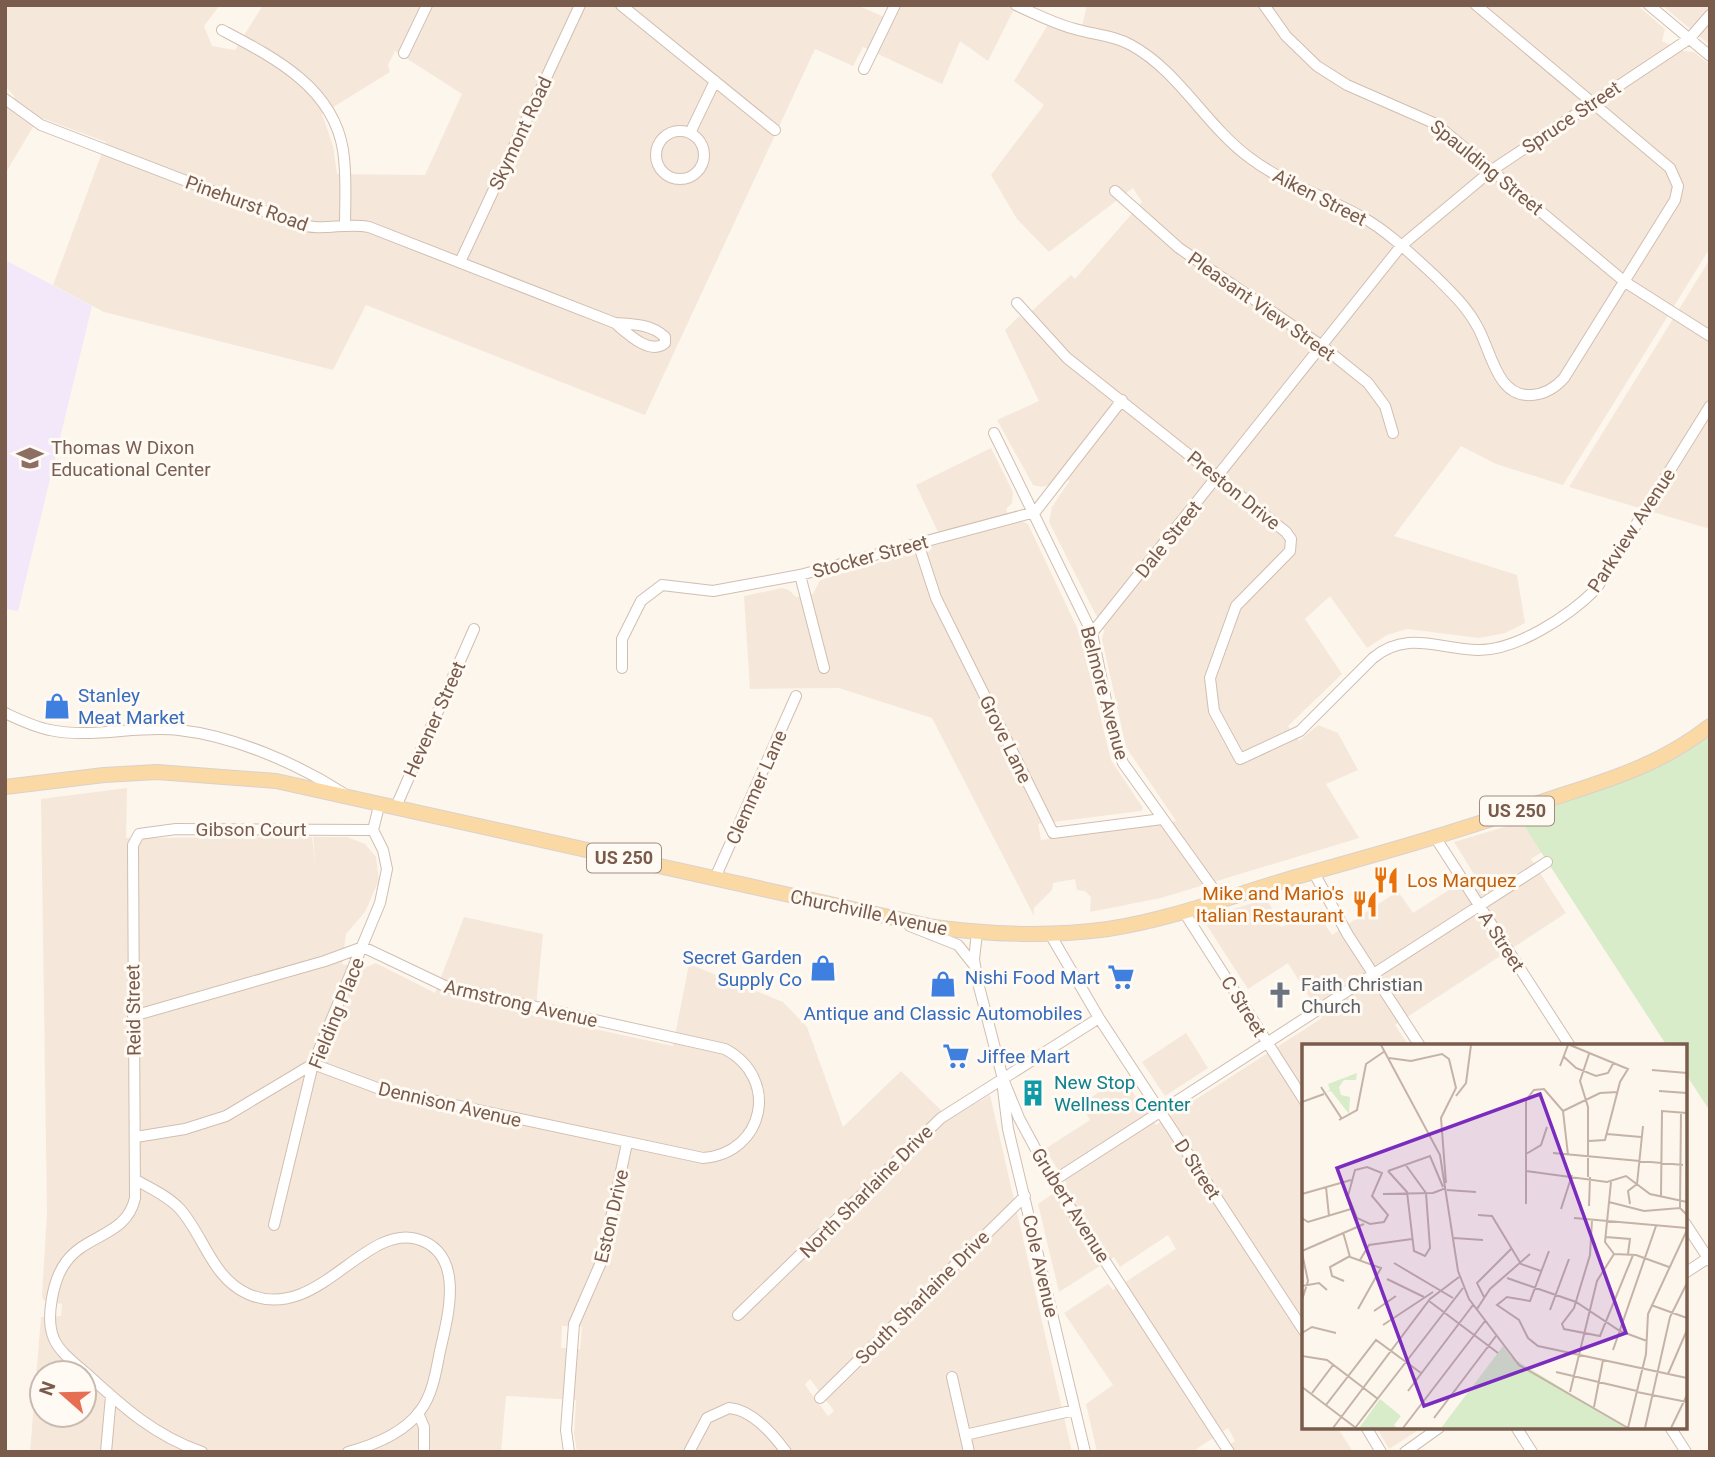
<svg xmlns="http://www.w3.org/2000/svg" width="1715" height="1457" font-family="Roboto,sans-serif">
<rect width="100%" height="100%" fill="#fdf6ec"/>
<path fill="#f5e8da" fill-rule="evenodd" d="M5,5H220L204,26L212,46L235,50L263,5H857L893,21L901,5H1016L988,61L960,41L942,84L863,47L853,66L815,49L645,415L366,305L333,370L104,312L53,285L106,142L39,117L5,174V107L15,97L5,86ZM395,51L462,94L425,175L337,174L333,146L322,114L390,72L388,65Z
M1087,5H1637L1665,29L1662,41L1682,51L1694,52L1710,65V248L1563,485L1496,464L1461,446L1394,536L1517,575L1525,623L1505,633L1479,638L1407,629L1387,635L1367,648L1330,596L1305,619L1342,674L1288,726L1299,741L1318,725L1338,733L1358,770L1326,784L1359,838L1161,898L1090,912L1091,897L1085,891L1077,890L1075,879L1053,883L1052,890L1034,908V916L932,718L839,688L750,689L744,596L782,588L789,590L796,597L813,594L820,580L911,553L914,555L929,552L927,547L943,543L916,485L991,448L1013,492L1012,503L1006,509L1011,524L1022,521L1028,524L1080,634L1111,760L1143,808L1141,811L1038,824L1041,840L1176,821L1126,747L1102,639L1104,631L1049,522L1052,507L1070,480L1042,487L1033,485L997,420L1039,401L1005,330L1019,316L1023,319L1071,275L1075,279L1142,202L1133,188L1049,252L1017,219L991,175L1044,105L1014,81L1047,26L1080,35Z
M1662,5H1710V45L1677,18Z
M1710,259V529L1569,487Z
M127,788L126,838L312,837L316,869L313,837H347L365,844L376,857L379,880L365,912L346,934L342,964L364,968L376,963L435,993L464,917L543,934L535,1016L673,1046L689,964L783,1002L807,1027L843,1127L901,1071L950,1119L990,1095L1072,1452H577L574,1434L576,1400L506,1396L501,1452H30L41,1317L61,1316L62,1304L43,1300L42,1295L47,1214L41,799ZM562,1326L582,1327L580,1349L561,1348ZM42,1373H84V1415H42ZM810,1379L834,1411L828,1416L805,1385Z
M1521,822L1542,852L1531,859L1566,913L1395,1025L1409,1046H1304V1427H1337L1353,1452H1220L1235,1441L1228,1428L1192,1452H1097L1086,1404L1113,1385L1064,1313L1108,1284L1113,1290L1176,1249L1168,1235L1120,1267L1114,1257L1059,1292L1038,1204L1067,1184L1045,1149L1090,1120L1081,1104L1122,1077L1156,1125L1322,1018L1288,963L1248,989L1202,918L1267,899L1281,927L1316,911L1332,935L1398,891L1413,913L1474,874L1454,842Z
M1186,1033L1208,1068L1165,1096L1142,1062Z
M1376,1427H1423L1389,1449Z"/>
<path fill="#f3e8fa" d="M5,260L92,306L18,611L5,609Z"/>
<path fill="#d8ecc9" d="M1710,731V1111L1685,1073V1046H1667L1517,815Z"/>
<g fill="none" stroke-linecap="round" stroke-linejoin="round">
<g stroke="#d1beb0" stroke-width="12">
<path id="minor" d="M621,5L775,130
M1016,5C1035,14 1055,24 1075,29C1095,35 1113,35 1131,45C1179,71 1206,126 1250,158C1284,184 1325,196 1362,217C1389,232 1413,256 1436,277C1451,292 1467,307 1477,326C1491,349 1496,398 1532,395C1545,394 1556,387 1564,378L1675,200L1678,186L1670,168L1476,5
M1264,5L1286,36L1317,66L1347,85L1436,124L1625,282L1710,336
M1649,5L1710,56
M222,30C273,57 333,87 343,150C347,175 345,201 345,226
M404,53L427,5
M864,69L895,5
M5,99L41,125L298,224C322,232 345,222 369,227L615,323C633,324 651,324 665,337V343C650,356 627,333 615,323
M656 155a24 24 0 1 1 48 0a24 24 0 1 1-48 0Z
M690,133L715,81
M1115,191L1179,248L1322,346L1368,383L1385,406L1393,433
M460,262L580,5
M1017,303L1067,358L1286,532L1291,539L1290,551L1236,606L1210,678L1214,711L1240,759L1300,731L1373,658C1407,630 1438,649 1477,650C1516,651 1569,616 1596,589L1710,406
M994,433L1092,633L1114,739L1123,763L1222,901
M918,543L936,598L1053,833L1162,819
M800,575L824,668
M1092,633L1401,246L1492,170L1689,39L1710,15
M622,668V639L641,601L662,585L713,591L800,575L1035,512L1122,400
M5,713C20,720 34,727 50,730C92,739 137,725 179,730C234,736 298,764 343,793
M395,809L474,629
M1435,837L1570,1046
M1314,873L1348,935L1420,1046
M715,878L796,696
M1184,912L1304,1100
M910,926L958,945L974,965
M977,933L974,959L977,979L1003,1079L1019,1118L1053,1181L1229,1452
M1050,934L1099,1018L1304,1331
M133,1016L325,961L363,947L447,987L725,1049C780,1078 765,1153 703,1158L380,1089L313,1064L226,1116L185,1129L136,1137
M1003,1089L1008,1129L1085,1452
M136,1180C150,1188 168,1196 180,1209C204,1236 212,1278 248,1294C317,1324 363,1224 417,1239C466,1253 448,1316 440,1351C436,1371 433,1394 420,1411C404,1433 374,1445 348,1452
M1053,1181L1547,862
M1685,1223L1710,1261
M274,1225L313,1064L380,903L387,869L383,850L373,830L379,806
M1685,1273L1708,1258
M738,1315L941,1118L1099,1018
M952,1377L969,1452
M820,1398L1025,1196
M418,1413L424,1427V1452
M1366,1427L1381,1452
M1516,1427L1532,1452
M1670,1427L1686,1452
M965,1435L1075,1410
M106,1452L111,1396
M202,1452C155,1436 123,1407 87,1374C76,1364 60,1353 54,1339C45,1319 53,1279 66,1262C86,1234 127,1236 135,1198L133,845L139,834L176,829L373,830
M569,1452L566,1430L574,1324L602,1260L627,1143
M689,1452L707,1418L729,1408C752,1410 773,1434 786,1452
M1405,1452L1440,1427"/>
</g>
<g stroke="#dad1cd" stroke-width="16">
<path id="major" d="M5,787L104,775L157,772L276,781L934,927C993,935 1050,937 1108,929C1175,919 1238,893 1303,875C1378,854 1453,833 1527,807C1594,783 1651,772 1710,726"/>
</g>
<use href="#minor" stroke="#fff" stroke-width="10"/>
<use href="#major" stroke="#fbd9a5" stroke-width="14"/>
</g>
<defs>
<g id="school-bare" transform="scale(2.1)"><path d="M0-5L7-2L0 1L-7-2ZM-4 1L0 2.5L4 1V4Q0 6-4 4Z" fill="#8d6e63" stroke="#fffaf3" stroke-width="2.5" paint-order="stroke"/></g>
<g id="shop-bare" transform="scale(2.1)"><path d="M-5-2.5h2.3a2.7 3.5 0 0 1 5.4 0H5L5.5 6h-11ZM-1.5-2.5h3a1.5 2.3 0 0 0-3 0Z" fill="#3f7fe0" stroke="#fffaf3" stroke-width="2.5" paint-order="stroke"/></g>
<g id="restaurant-bare" transform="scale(2.1)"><path d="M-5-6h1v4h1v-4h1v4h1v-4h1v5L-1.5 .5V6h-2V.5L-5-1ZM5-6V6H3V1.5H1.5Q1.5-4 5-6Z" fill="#e8710a" stroke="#fffaf3" stroke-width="2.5" paint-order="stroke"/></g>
<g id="supermarket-bare" transform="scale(2.1)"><path d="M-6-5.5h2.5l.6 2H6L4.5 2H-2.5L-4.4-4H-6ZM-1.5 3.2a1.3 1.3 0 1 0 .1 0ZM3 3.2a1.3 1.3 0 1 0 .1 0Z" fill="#3f7fe0" stroke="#fffaf3" stroke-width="2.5" paint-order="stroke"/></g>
<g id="church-bare" transform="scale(2.1)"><path d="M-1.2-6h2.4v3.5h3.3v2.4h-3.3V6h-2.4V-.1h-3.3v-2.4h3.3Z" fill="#6b7280" stroke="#fffaf3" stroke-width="2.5" paint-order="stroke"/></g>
<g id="building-bare" transform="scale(2.1)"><path d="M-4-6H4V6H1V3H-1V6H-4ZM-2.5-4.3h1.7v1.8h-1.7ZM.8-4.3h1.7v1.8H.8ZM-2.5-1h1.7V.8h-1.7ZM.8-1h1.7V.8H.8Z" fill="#0f9aa8" stroke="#fffaf3" stroke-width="2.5" paint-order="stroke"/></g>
</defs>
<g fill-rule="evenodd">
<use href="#school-bare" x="30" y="458"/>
<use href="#shop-bare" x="57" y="706"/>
<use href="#restaurant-bare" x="1386" y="880"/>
<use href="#restaurant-bare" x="1365" y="904"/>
<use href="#shop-bare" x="823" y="968"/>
<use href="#supermarket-bare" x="1121" y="977"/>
<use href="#shop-bare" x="943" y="984"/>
<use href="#church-bare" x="1280" y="995"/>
<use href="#supermarket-bare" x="956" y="1056"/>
<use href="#building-bare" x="1033" y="1093"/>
</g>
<g text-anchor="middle" stroke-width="6" stroke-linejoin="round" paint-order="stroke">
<g fill="#fffaf3" stroke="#a28b7f" stroke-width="2">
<rect x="1480" y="796.5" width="74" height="29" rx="5"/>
<rect x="587" y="843.5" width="74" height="29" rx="5"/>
</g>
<g font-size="18" font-weight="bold" fill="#7a5c4d">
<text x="1517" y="817">US 250</text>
<text x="624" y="864">US 250</text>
</g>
<g font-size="19" fill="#7a5c4d" stroke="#fffaf3">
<text transform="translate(1571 117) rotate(-34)" y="7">Spruce Street</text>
<text transform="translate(520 133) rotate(-65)" y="7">Skymont Road</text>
<text transform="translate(1487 167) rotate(39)" y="7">Spaulding Street</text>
<text transform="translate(1320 197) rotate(27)" y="7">Aiken Street</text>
<text transform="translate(247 203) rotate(20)" y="7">Pinehurst Road</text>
<text transform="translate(1262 306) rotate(35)" y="7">Pleasant View Street</text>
<text transform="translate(1234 490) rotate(39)" y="7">Preston Drive</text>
<text transform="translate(1631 530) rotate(-57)" y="7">Parkview Avenue</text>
<text transform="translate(1168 539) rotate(-51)" y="7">Dale Street</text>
<text transform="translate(870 556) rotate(-15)" y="7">Stocker Street</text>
<text transform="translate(1105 693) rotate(75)" y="7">Belmore Avenue</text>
<text transform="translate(434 719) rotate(-66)" y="7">Hevener Street</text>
<text transform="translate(1006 739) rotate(64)" y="7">Grove Lane</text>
<text transform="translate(756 787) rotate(-66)" y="7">Clemmer Lane</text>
<text x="251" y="836">Gibson Court</text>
<text transform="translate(869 912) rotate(12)" y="7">Churchville Avenue</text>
<text transform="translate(1502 941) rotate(57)" y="7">A Street</text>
<text transform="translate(521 1003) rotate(13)" y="7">Armstrong Avenue</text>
<text transform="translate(1244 1006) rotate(58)" y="7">C Street</text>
<text transform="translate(133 1010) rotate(-91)" y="7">Reid Street</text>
<text transform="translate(336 1013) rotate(-68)" y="7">Fielding Place</text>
<text transform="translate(450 1104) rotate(13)" y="7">Dennison Avenue</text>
<text transform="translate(1198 1169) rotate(57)" y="7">D Street</text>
<text transform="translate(866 1191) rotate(-45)" y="7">North Sharlaine Drive</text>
<text transform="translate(1071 1205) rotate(58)" y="7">Grubert Avenue</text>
<text transform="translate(611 1216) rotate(-77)" y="7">Eston Drive</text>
<text transform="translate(1041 1266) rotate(77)" y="7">Cole Avenue</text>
<text transform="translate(922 1297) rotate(-45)" y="7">South Sharlaine Drive</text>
</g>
<g font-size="19" fill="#785e54" stroke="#fffaf3" text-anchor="start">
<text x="51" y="454">Thomas W Dixon<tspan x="51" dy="22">Educational Center</tspan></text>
</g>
<g font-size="19" fill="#366cbe" stroke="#fffaf3" text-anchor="start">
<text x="78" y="702">Stanley<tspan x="78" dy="22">Meat Market</tspan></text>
<text x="802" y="964" text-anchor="end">Secret Garden<tspan x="802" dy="22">Supply Co</tspan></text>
<text x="1100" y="984" text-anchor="end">Nishi Food Mart</text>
<text x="943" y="1020" text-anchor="middle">Antique and Classic Automobiles</text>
<text x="977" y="1063">Jiffee Mart</text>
</g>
<g font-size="19" fill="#c56008" stroke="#fffaf3" text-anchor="start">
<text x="1407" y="887">Los Marquez</text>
<text x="1344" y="900" text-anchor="end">Mike and Mario's<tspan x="1344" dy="22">Italian Restaurant</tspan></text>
</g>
<g font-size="19" fill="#5b616d" stroke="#fffaf3" text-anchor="start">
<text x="1301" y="991">Faith Christian<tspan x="1301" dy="22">Church</tspan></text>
</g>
<g font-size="19" fill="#0d838f" stroke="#fffaf3" text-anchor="start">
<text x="1054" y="1089">New Stop<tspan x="1054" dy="22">Wellness Center</tspan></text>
</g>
</g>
<g transform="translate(1302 1044)">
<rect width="385" height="385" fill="#fdf6ec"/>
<path d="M55,29L54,36H42L37,43L39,51L48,53L47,70L29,47L23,48L28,46L26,40ZM201,302L209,313L324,384H139ZM78,355L99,372L92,381L95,384H57Z" fill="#d8ecc9"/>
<path fill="none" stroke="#c5b3a7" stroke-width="2" d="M79,1L138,111L156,227L167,255L217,321L326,384M268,1L326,25L318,38L303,96L287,97M261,12L274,24L294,32L306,29L312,18M87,14L109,17L140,10L147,15L154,44L139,74L144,139M258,22L266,1M350,26L385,29M19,43L40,75M357,47L385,49M154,52L164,39L169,1M0,58L22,50M261,67L298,49L316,48M261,67L266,111M37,76L55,66L64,20L83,7M305,90L339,93M251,109L381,121M224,110L239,101L245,83M65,123L80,129L70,152L86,171L82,178L68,180L55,174L46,152L53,126ZM86,127L105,148L112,207L123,212L128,204L124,149L103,120M86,127L128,112L141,143M224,127L305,138L324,132L348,150L385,158M286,133V63L278,37L287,10M309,138L303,198L312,210M24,143L27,172M145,146L174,148M0,150L49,136M81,150L131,149L144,144M224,152V160V56L232,46L242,45L261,67M359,152L360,67L385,69M307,158L342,167L378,164L385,171M328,160L326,147L335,140L341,82M287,162L288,133M378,164L379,68M259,165L270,131M176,171L190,172L219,220L239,227M0,174L6,178L49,165M272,174L385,184M290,176L288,211L272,264L260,280L262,285L298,292L331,211M41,188L48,213L79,224L56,265M304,193L328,195L326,210M152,194L181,196M0,207L62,180M247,207L228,257L205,253L195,261L217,276L226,294L236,302L385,334M0,209L6,237L0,256M312,210L334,211L367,223M58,216L67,201L110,195M92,219L151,254M205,234L274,258L318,287L345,297M85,235L122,253M42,237L30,232L28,223L48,212M0,242L17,239L25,246M182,253L175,239L209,205M127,257L196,309M349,261L385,274M175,265L188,245L228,210M248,266L267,215M72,267L94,252M81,281L131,248M0,289L10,283L34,289M311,306L354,182M0,312L25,316L76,355M254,328L335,347M366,330L385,286M0,343L54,384M106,347L171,261M268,348L295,237L312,210M335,348L385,358M10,349L31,321M24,361L74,296L119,329M292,363L301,316M132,374L194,292M31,384L128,255L157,233M53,384L161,244M101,384L183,277M326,384L344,310L346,270L385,186M343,384L368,273L385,239M369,384L385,351"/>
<path fill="#7b2cbf" fill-opacity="0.15" stroke="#7b2cbf" stroke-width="3.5" d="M238,50L324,289L122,362L35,124Z"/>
<rect width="385" height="385" fill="none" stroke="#7a5c4d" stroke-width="3.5"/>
</g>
<rect width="1715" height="1457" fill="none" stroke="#7a5c4d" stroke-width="14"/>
<g transform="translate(63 1394) rotate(290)"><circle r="33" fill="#fffaf3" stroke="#cabbb1" stroke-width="2"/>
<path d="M0-5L12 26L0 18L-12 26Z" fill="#e76f51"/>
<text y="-10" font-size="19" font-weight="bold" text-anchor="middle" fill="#7a5c4d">N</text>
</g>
</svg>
